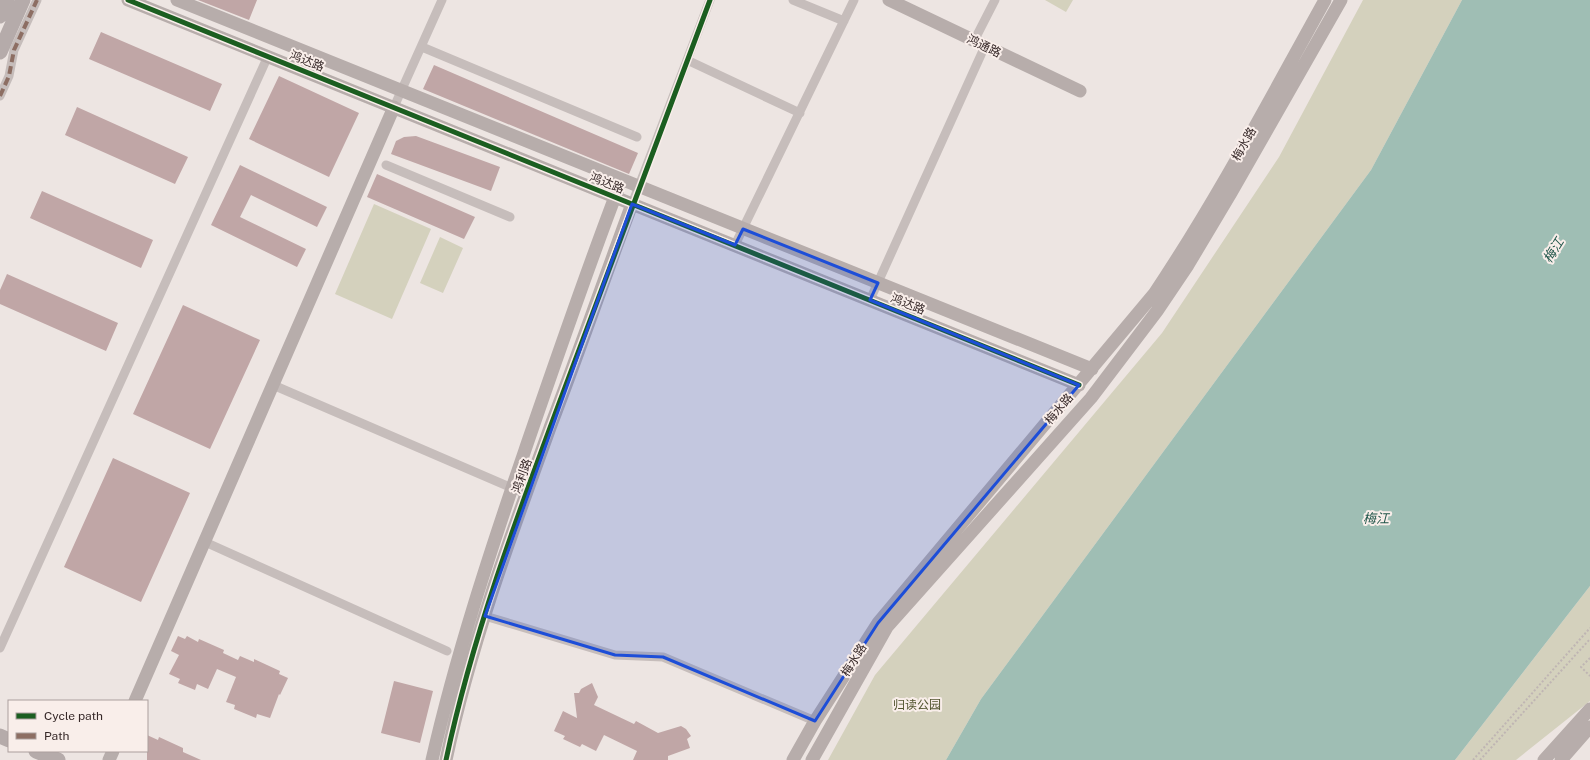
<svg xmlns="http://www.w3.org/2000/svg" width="1590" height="760" font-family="'Public Sans','Noto Sans SC',sans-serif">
<rect width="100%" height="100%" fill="#ede5e2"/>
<path fill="#d4d1bd" d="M1045,0H1073L1066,12Z
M1363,0H1462L1371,170L981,699L946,760H828L875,675L1162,333L1279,157Z
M374,204L431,229L392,319L335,294Z
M440,237L463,248L443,293L420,283Z
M1590,586V701L1516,760H1455Z"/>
<path fill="#9fbeb4" d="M1462,0H1590V586L1455,760H946L981,699L1371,170Z"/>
<path fill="#c0a6a6" d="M198,0H257L249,20Z
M101,32L222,84L210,111L89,59Z
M434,65L638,153L629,174L423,89Z
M279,76L359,113L329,177L249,139Z
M77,107L188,157L175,184L65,135Z
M416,136L500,167L491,191L391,154L396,141L404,137Z
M240,165L327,207L317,227L251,195L240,217L306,249L297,267L211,225Z
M377,174L475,217L464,239L367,197Z
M42,191L153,240L141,268L30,218Z
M7,274L118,323L106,351L0,304V290Z
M183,305L260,340L210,449L133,414Z
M113,458L190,493L141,602L64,567Z
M178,636L185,639L187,636L198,642L199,639L224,650L223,653L238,660L240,656L254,662V659L280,671L279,674L288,678L280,695L279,694L270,718L257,714L256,718L234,709L235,705L226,702L236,677L217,669L208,689L197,684L195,690L178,683L180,679L169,674L179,655L171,651Z
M394,681L433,691L420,743L381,733Z
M592,683L598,697L594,705L634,724L636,721L658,733L681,726L686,729L691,736L687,739L690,748L668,756V760H633L637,751L604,735L596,751L582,744L580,747L563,739L565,736L554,731L563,711L577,718L574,693H579L581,689Z
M147,735L158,740L159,737L183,748V752L201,760H147Z"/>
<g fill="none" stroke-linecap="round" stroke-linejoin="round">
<path stroke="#bfb5b3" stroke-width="2" stroke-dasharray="2 2" stroke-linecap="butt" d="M1590,658L1581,667L1590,676
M1473,760L1590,628
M1480,760L1590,639"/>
<path stroke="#c6bdbb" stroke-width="9" d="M793,0L844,21
M974,41L995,0
M422,47L637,137
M687,60L800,113
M0,96L9,76L14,50L37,0
M394,107L442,0
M386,165L510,217
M632,204L710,0
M735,245L854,0
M870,300L985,46
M273,385L526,494
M205,542L447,651
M485,616L615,655L663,657L815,721
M0,648L268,56"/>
<path stroke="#b7adab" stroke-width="13" d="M128,0L1079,385
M177,0L1092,369
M889,0L1080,91
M135,701L394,107
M109,760L113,751
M432,760C456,655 490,552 525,450C555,363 585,275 618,189
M446,760C470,646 511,535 551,425C579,352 605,277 632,204
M793,760L815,721L878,623L1154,294C1217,200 1270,99 1325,0
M812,760L887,627L1091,398L1157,311L1188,265L1231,193L1341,0
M1544,760L1590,709
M1561,760L1590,727"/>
<path stroke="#b5abaa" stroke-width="15" d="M0,16L7,0
M0,52L23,0
M0,736L9,740
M36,751L58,760"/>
<path stroke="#8d6e63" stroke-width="4" stroke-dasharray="8 4" stroke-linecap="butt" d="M0,96L9,76L14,50L37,0"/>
<g stroke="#f9eeea" stroke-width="8">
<path id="cycleway" d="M128,0L1079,385
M446,760C473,633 519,511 564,390C613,260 661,130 710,0"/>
</g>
<use href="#cycleway" stroke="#1b5e20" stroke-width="5"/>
</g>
<path fill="#1d4ed8" fill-opacity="0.2" stroke="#1d4ed8" stroke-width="3" stroke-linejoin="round" d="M632,204L735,245L743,229L878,283L870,300L1079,385L878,623L815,721L663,657L615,655L485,616Z"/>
<g text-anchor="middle" stroke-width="4" stroke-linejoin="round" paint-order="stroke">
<g font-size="12" fill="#372929" stroke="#f9eeea">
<text transform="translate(984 46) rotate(26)" y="4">鸿通路</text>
<text transform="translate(307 61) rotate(22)" y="4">鸿达路</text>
<text transform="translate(1244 144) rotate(-61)" y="4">梅水路</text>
<text transform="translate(607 183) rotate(22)" y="4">鸿达路</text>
<text transform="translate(908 304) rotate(22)" y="4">鸿达路</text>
<text transform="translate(1059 409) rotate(-50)" y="4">梅水路</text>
<text transform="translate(522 476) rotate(-70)" y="4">鸿利路</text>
<text transform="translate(854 660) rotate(-58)" y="4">梅水路</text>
</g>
<g font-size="12" fill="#51542e" stroke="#f9eeea">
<text x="917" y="709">归读公园</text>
</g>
<g font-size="13" font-style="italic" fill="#21564a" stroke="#f9eeea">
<text transform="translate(1553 250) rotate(-58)" y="5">梅江</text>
<text x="1376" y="523">梅江</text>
</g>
</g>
<rect x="8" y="700" width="140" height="52" fill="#f9eeea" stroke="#ab9f9d"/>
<rect x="16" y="713" width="20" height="6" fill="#1b5e20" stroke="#ab9f9d"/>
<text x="44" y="720" font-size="12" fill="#372929">Cycle path</text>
<rect x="16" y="733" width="20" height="6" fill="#8d6e63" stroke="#ab9f9d"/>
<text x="44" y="740" font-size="12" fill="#372929">Path</text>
</svg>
